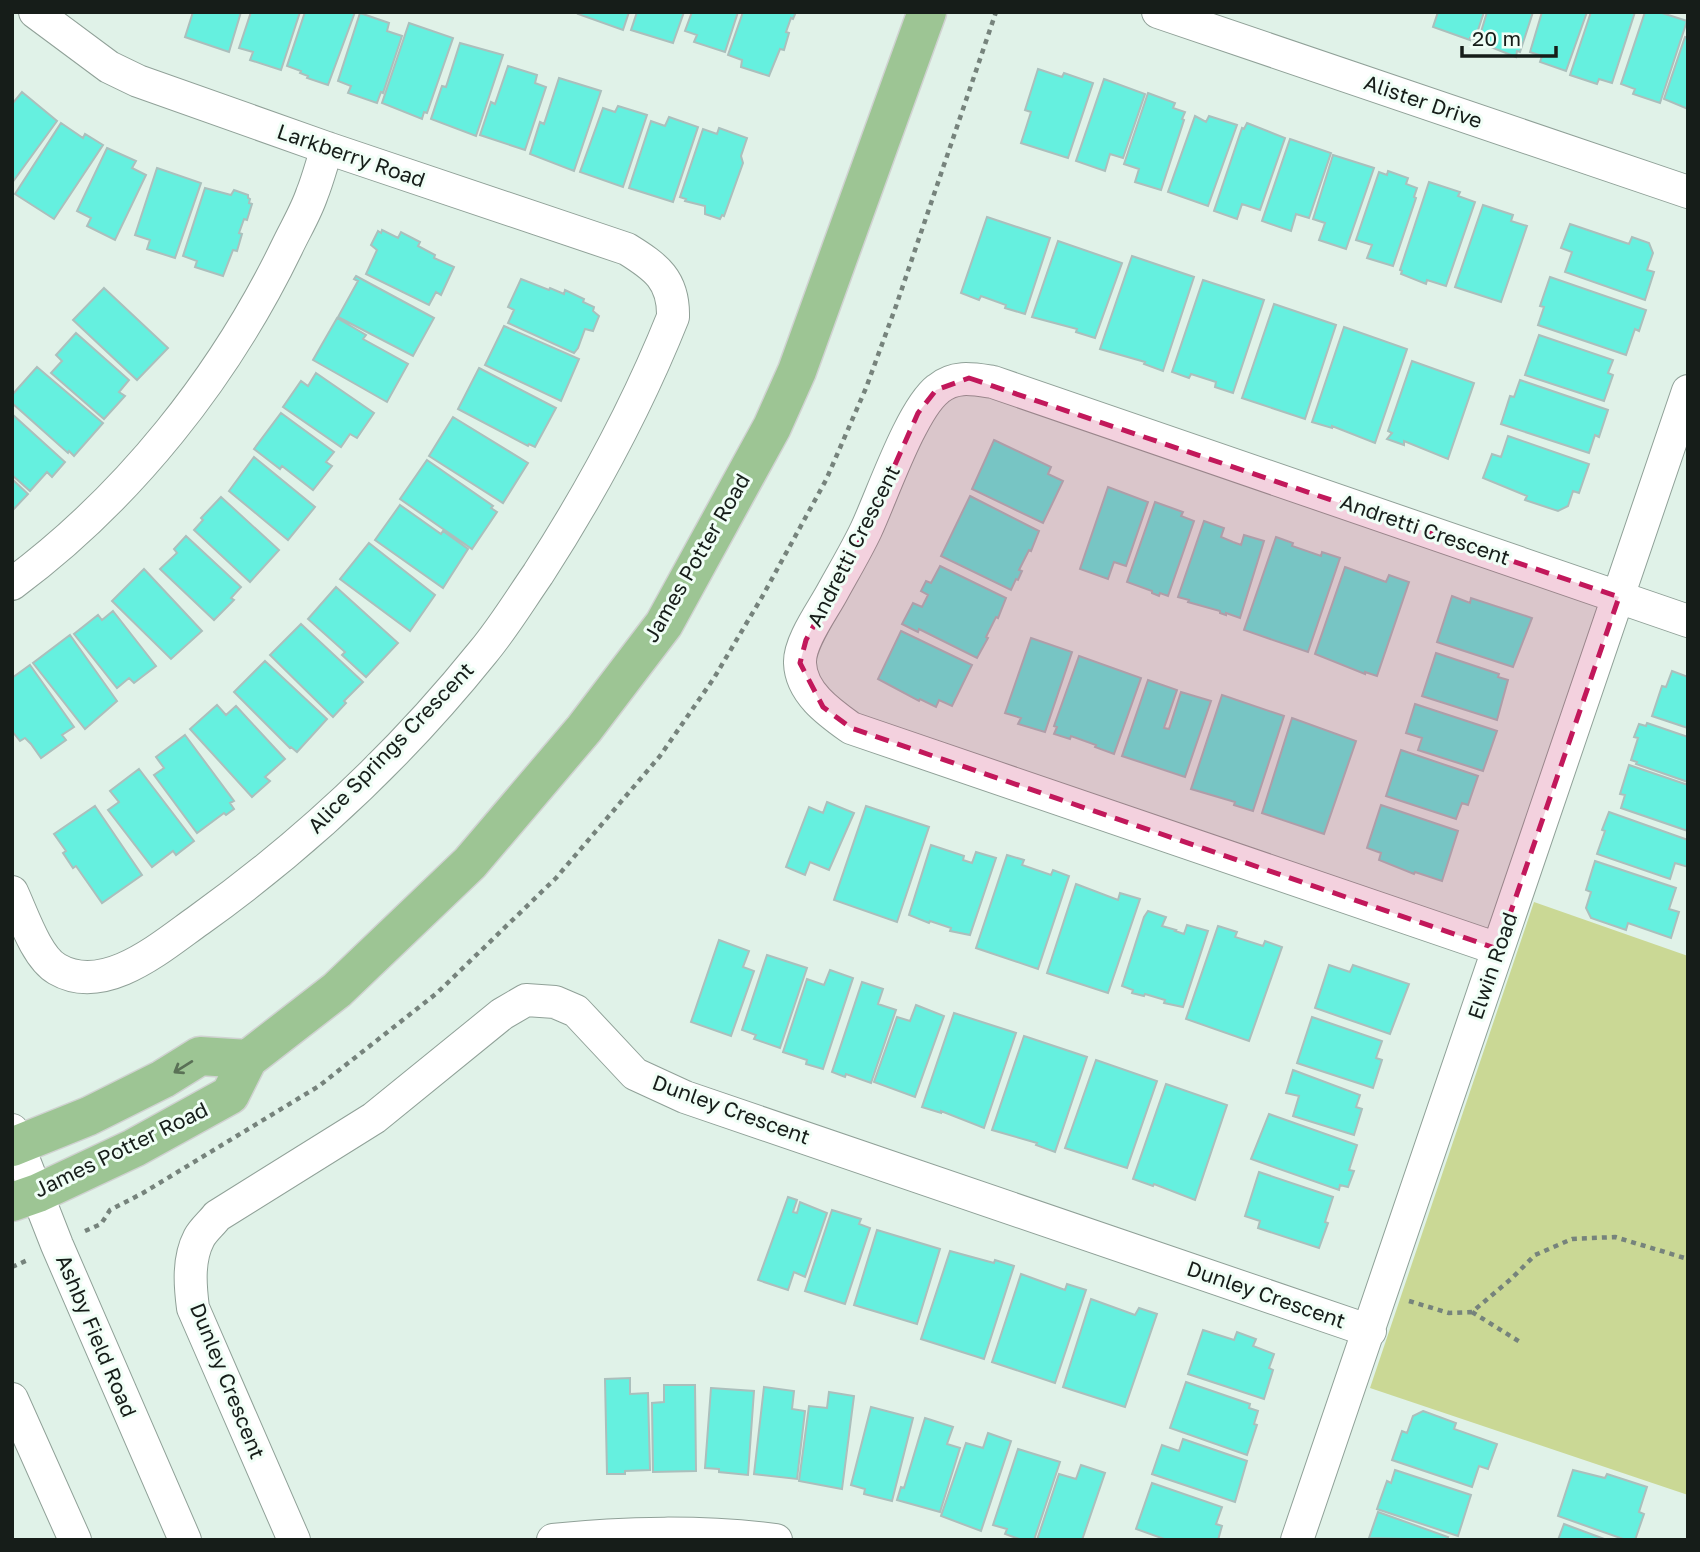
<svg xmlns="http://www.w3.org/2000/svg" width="1700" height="1552" font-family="'Golos Text',sans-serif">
<rect width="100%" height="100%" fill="#e0f2e8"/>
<path fill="#cad895" d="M1534,902L1688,956V1495L1370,1388Z"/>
<path fill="#65f0df" stroke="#abbfbc" stroke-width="2" d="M193,12H241L229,52L185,37Z
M251,12H300L281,70L250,60L253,52L239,48Z
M305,12H355L328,85L307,78L308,76L300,73L301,71L287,66Z
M579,12H629L623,30L578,14Z
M637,12H684L673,43L631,30Z
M692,12H738L725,52L694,42L697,35L685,31Z
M743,12H796L793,19L791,18L786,32L789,33L784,50L780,49L769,76L741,67L742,60L728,55Z
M1438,12H1484L1475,39L1470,38V40L1433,27Z
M1487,12H1533L1520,52L1517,51L1516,57L1478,42Z
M1542,12H1587L1566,71L1540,62L1542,56L1530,52Z
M1591,12H1635L1612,83L1599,79L1597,84L1570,75Z
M1645,12H1659L1687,21L1660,103L1633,94L1635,89L1621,84Z
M360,13L389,23L387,31L402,36L383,93L381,92L377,103L348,93L351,86L338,81Z
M409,23L453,38L427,113L424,112L422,119L382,103Z
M1685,37L1688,38V109L1664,99Z
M460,43L503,55L476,136L431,119L442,86L446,87Z
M508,66L537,75L535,83L546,87L525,150L480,135L491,102L495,104Z
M1038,69L1062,77L1064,73L1093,83L1068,158L1021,143L1031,112L1025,110Z
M559,78L601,91L574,171L530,154L540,122L544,124Z
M1104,79L1145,94L1123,158L1110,154L1105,171L1076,161Z
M22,92L57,121L12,183V104Z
M1148,93L1175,103L1173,108L1185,112L1182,119L1184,120L1161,190L1135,182L1139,169L1124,164Z
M618,106L647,115L623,187L580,172L603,108L615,112Z
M1195,116L1206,122L1209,116L1237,125L1208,206L1168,192Z
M669,117L698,127L673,202L629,188L651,121L665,126Z
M61,123L83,138L85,134L103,145L54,219L15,194Z
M1247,123L1285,138L1260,210L1242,204L1237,219L1214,211L1242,128L1244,129Z
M719,128L747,138L741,156L743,163L724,216L722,215L720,219L705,214V206L685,201L686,199L680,197L703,129L717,134Z
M1290,139L1331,153L1309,218L1296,214L1291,231L1262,221Z
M107,148L136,161L132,168L146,175L115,240L87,226L91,218L77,211Z
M1333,155L1374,168L1346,249L1319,240L1325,223L1313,219Z
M157,168L201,183L175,258L147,249L150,240L135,235Z
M1388,171L1408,178L1406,184L1417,188L1414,197L1416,198L1393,266L1367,258L1372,245L1356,240L1379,172L1387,175Z
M1429,182L1460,192L1458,196L1475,202L1446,286L1427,280L1426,284L1401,274L1402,271L1400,270Z
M205,188L231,195L234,190L248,195V198L250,199L249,203L252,204L247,220L244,219L239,233L242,234L237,251L233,250L223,276L195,267L197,261L183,256Z
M1483,205L1513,215L1511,221L1527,226L1501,302L1455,287Z
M987,217L1050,238L1025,314L1005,308L1006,305L981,296L979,300L961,293Z
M1570,224L1629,244L1632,237L1649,243L1653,253L1647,270L1654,272L1645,300L1565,272L1572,252L1561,248Z
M382,230L398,238L401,232L420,242L418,246L435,255L434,258L454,267L441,295L436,292L429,305L366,274L377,250L371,245L378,231L381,233Z
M1058,241L1122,263L1095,338L1076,332L1077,329L1032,317Z
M1132,256L1194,277L1163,371L1144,364L1145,362L1100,349Z
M356,276L434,318L413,356L338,317L358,281L354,279Z
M1550,277L1646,310L1639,331L1635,329L1626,355L1538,325L1544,307L1540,306Z
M521,279L549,290L550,288L564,294L565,290L584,299L583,302L594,307L593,311L599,316L593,331L585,329L578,348L574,353L508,323L514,310L508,307Z
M1203,280L1264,300L1233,393L1215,387L1216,382L1191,374L1189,378L1172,372Z
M104,288L168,348L137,380L73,320Z
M1274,304L1336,325L1305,419L1242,398Z
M337,318L366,335L363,339L408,364L387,402L313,360Z
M504,326L579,359L561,401L485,365Z
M1344,327L1407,349L1375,443L1332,426V428L1312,422Z
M76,333L129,380L119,392L125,396L104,419L51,373L62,361L56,355Z
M1539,335L1613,360L1608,373L1613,375L1604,401L1525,375Z
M1412,361L1474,383L1448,459L1404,441V445L1387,439L1392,433L1388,431Z
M37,367L103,423L74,456L69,451L68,453L12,403V395Z
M479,368L556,408L535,447L529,444L528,446L458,409Z
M316,373L374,413L357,438L350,434L341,447L283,407L301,381L308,386Z
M1520,380L1608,410L1599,437L1595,435L1589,453L1501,424L1510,396L1514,397Z
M281,413L334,452L326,462L332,466L313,490L282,466L280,469L254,449Z
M12,414L65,462L52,477L47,472L30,491L12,475Z
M453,417L528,463L503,503L429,456Z
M1508,436L1589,464L1579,493L1573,491L1568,506L1558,511L1525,500L1527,496L1483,478L1492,454L1501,457Z
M994,440L1051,467L1048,474L1063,481L1043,523L972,489Z
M254,457L315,507L288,540L229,491Z
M427,460L493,506L491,508L497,512L472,549L400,499Z
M12,479L28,494L12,511Z
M1108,487L1148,502L1126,566L1114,562L1108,579L1080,569Z
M970,496L1039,531L1031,551L1029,550L1019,570L1022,571L1018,580L1016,579L1011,590L941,556Z
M221,497L279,550L250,582L194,530L203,520L201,518Z
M1155,502L1183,512L1181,516L1194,521L1168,596L1160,593L1159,596L1152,593V591L1127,582Z
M400,505L441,534L443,531L468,549L443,588L375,540Z
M1204,521L1224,528L1221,537L1233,542L1241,545L1244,535L1264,541L1240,618L1226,613V615L1220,613V611L1188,602L1189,600L1178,597Z
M186,536L241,587L231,598L234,600L214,620L160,569L177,553L174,549Z
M1276,537L1293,543L1292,546L1321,556L1322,552L1340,558L1308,652L1244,630Z
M369,543L435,595L410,631L340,579Z
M940,566L1006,598L998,618L996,617L986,637L988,638L977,658L919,629L918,632L902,624L913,603L922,607L928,595L921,591L926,581L931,583Z
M1345,567L1386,582L1389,575L1409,582L1377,676L1365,672V674L1315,654Z
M144,569L202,631L171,659L112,601Z
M336,587L398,643L366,677L342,655L345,652L308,619Z
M1452,596L1470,603L1471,598L1532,618L1513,667L1437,642Z
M113,611L156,666L134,683L129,678L117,688L74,634L98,615L102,620Z
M301,624L363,682L344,701L346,703L333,717L270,655Z
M901,631L972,665L952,706L939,700L936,707L920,699L919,701L878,679Z
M70,635L117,701L85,729L33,663Z
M1031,638L1072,652L1045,732L1018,724L1021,718L1005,713Z
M1436,653L1499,674L1498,677L1508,680L1497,720L1422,696Z
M1079,656L1141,678L1114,754L1095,747L1096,745L1071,736L1070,739L1054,734L1057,727L1054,726Z
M265,661L327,719L297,752L291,747L290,748L234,692Z
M30,665L74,727L62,735L66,740L41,758L31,744L25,738L20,741L12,731V678Z
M1672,671L1688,677V728L1652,716L1662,686L1666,687Z
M1148,680L1177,690L1164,728L1169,729L1181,692L1211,701L1185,777L1122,756Z
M1222,695L1284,716L1253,811L1234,805L1235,802L1191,789Z
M1415,704L1497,731L1483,771L1418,750L1422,738L1406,733Z
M217,705L226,715L236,706L285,759L265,777L270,781L252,797L190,729Z
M1292,718L1356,741L1324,834L1262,813Z
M1647,723L1688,737V782L1636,764L1637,762L1631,760L1638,738L1634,737L1639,724L1646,726Z
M185,735L234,801L230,803L234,809L226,815L224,813L197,833L154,775L164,768L156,757Z
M1401,750L1478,776L1468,805L1462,803L1456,819L1386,796Z
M1629,765L1688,785V831L1621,808L1625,795L1620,794Z
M139,769L194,841L176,855L173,851L152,867L108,810L119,802L110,791Z
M827,802L854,813L829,870L810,862L805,875L786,867L809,807L823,813Z
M1381,805L1458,831L1442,881L1415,872L1414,874L1379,860L1381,853L1367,848Z
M95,806L142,875L102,903L76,866L73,868L63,853L66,851L54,834Z
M866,806L929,827L897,922L834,900Z
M1609,812L1688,840V867L1675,863L1670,879L1597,854L1605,831L1602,830Z
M931,845L964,856L963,860L972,863L976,852L996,858L970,935L950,931L951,928L930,921L929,923L909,915Z
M1007,855L1024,860L1022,865L1051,875L1053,870L1069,876L1038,969L976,948Z
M1595,861L1676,888L1669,909L1679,912L1671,938L1628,923L1626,930L1591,918L1586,908L1591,892L1586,890Z
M1076,884L1118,900L1120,893L1140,899L1108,993L1047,973Z
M1148,911L1166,917L1162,926L1176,930L1175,931L1184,934L1187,925L1208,931L1183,1007L1164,1003L1165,1000L1145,994L1144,996L1132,993L1133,990L1122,986L1144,917Z
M1218,926L1237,932L1235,937L1263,946L1265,941L1282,947L1249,1041L1186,1019Z
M719,940L749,951L743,967L754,971L731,1036L691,1022Z
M767,955L807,968L780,1048L754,1039L756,1035L742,1030Z
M1329,965L1350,972L1353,965L1409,984L1390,1034L1315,1008Z
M830,970L853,978L823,1069L806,1064L807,1060L783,1052L807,979L824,985Z
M862,982L883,989L878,1004L896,1010L871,1083L846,1074L845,1077L832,1072Z
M916,1005L944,1016L915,1097L874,1082L897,1017L910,1021Z
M954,1013L1016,1033L984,1128L941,1111V1113L922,1107Z
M1312,1017L1382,1041L1376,1058L1382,1060L1373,1088L1297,1063Z
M1024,1036L1087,1057L1055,1152L1036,1145L1037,1143L992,1130Z
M1096,1060L1157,1081L1127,1168L1065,1148Z
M1293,1070L1360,1095L1356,1107L1362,1109L1354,1135L1293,1116L1299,1096L1286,1093Z
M1166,1084L1227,1105L1195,1200L1154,1184L1153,1186L1133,1179Z
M1269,1114L1357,1145L1349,1170L1354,1171L1348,1187L1340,1185L1339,1190L1251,1159Z
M1259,1172L1333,1197L1325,1222L1328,1223L1319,1248L1258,1228L1260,1221L1245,1216Z
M788,1197L797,1200L793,1212L797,1213L800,1202L827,1213L805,1277L794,1272L788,1290L758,1280Z
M832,1210L861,1219L859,1224L870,1228L845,1304L805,1291Z
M877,1230L940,1249L917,1324L854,1305Z
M950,1251L994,1263L995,1260L1014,1266L984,1359L921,1339Z
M1021,1274L1065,1290L1067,1284L1086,1290L1055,1383L992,1362Z
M1091,1299L1135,1315L1139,1308L1157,1314L1125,1407L1063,1387Z
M1203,1330L1234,1340L1237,1332L1256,1339L1253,1346L1274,1354L1269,1368L1273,1370L1264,1399L1188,1374Z
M630,1378V1394L648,1393L650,1470L625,1471V1474H607L605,1379Z
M1186,1382L1250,1404L1249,1408L1258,1411L1254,1424L1257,1425L1247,1455L1170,1428Z
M664,1385H695L696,1471L653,1472L652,1403L664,1402Z
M764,1387L794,1391L792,1409L805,1411L797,1479L754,1474Z
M711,1388L754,1391L748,1475L719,1472V1469L705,1468Z
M829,1392L854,1396L842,1489L799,1481L809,1406L827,1408Z
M871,1407L913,1418L892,1501L864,1494L865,1489L851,1485Z
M1423,1411L1456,1423L1454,1429L1497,1444L1488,1469L1479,1466L1472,1487L1392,1460L1402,1431L1407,1433L1413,1416Z
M925,1418L953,1427L947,1444L960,1448L940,1512L897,1500L901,1487L904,1488Z
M988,1433L1011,1441L981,1531L941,1516L966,1443L983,1448Z
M1183,1439L1247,1461L1235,1502L1152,1474L1162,1445L1179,1451Z
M1018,1449L1060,1462L1034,1540H1022L1005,1534L1007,1529L993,1525Z
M1081,1465L1105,1473L1082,1540H1037L1059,1474L1076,1479Z
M1395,1470L1471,1495L1458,1536L1377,1509L1387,1481L1391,1483Z
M1573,1470L1605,1478L1607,1474L1647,1487L1639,1512L1644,1514L1635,1540H1626L1558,1516Z
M1152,1483L1222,1507L1216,1524L1222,1526L1218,1540H1167L1136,1529Z
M1378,1512L1448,1537L1447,1540L1369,1538Z
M1564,1524L1607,1540H1558Z"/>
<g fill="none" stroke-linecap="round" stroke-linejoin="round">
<g stroke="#90a198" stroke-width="34">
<path id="minor" d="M1158,12L1688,192
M12,584C129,497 224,377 287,247C295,230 306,212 312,194C318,179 322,163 327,148
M12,892C22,913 36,957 57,969C105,997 162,946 199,920C305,844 401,754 483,652C503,628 520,600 538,574C591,492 637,407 673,317C674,280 656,267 627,249L327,148L138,81L109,67L35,12
M1498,949L851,728C830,713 801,693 800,663C799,642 823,610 833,591C844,571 856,551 866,530C882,496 911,410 938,389C955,375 973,379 993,382L1688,621
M12,1130L57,1245L185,1540
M12,1399L75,1540
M294,1540L193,1308C190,1285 188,1259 199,1238C203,1230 212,1223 217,1216L374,1118L502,1014L526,1000L555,1002L576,1011L635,1074L685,1097L1370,1331
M553,1540C623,1532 706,1531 776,1540
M1297,1540L1688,391"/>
</g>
<g stroke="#d0d2d1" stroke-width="41">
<path id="major" d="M12,1147L89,1116L163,1079L200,1056L248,1059
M12,1202L38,1193L134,1148L230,1095L248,1059L337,990L470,863L584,729L664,624L772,427L797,371L927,12"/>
</g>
<path stroke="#76837c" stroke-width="4.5" stroke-dasharray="5 5" stroke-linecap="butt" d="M85,1231L101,1224L110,1210L143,1193L319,1086L437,993L556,878L660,756L714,678L762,597L826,480L866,388L896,306L996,12
M12,1267L30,1259
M1409,1301L1449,1313L1472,1312L1511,1279L1535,1255L1572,1239L1615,1237L1688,1259
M1472,1312L1520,1342"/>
<use href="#minor" stroke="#fff" stroke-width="32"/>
<use href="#major" stroke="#9dc594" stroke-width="38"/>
</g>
<defs><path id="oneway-shaft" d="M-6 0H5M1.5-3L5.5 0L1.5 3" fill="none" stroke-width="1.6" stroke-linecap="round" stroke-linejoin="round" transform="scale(1.75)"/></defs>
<use stroke="#5a7156" href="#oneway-shaft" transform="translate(183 1067) rotate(148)"/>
<path fill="#c2185b" fill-opacity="0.2" stroke="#c2185b" stroke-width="5" stroke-dasharray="14 9" stroke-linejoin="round" d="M969,378L1619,597L1498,949L851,728L823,707L800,663L806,640L865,532L918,413L936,390Z"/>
<g text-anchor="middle" stroke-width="6" stroke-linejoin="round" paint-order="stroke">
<g font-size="21" fill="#161d19" stroke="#f0fef6">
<text transform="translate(1423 102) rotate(19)" y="7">Alister Drive</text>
<text transform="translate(351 156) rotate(19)" y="7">Larkberry Road</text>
<text transform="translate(1425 530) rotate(19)" y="7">Andretti Crescent</text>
<text transform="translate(854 546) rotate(-63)" y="7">Andretti Crescent</text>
<text transform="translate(697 558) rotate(-60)" y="7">James Potter Road</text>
<text transform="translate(391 748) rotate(-46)" y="7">Alice Springs Crescent</text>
<text transform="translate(1493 966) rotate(-71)" y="7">Elwin Road</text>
<text transform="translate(731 1110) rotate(20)" y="7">Dunley Crescent</text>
<text transform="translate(121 1150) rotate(-26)" y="7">James Potter Road</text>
<text transform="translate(1266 1295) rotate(19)" y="7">Dunley Crescent</text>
<text transform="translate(96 1336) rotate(67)" y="7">Ashby Field Road</text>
<text transform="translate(227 1381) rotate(68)" y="7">Dunley Crescent</text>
</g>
</g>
<rect width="1700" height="1552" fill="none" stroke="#161d19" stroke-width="28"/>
<path d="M1462 46v10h94v-10" fill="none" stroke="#161d19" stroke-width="3.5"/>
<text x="1472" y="46" font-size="21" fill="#161d19" stroke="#f0fef6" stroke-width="5" paint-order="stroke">20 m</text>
</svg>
